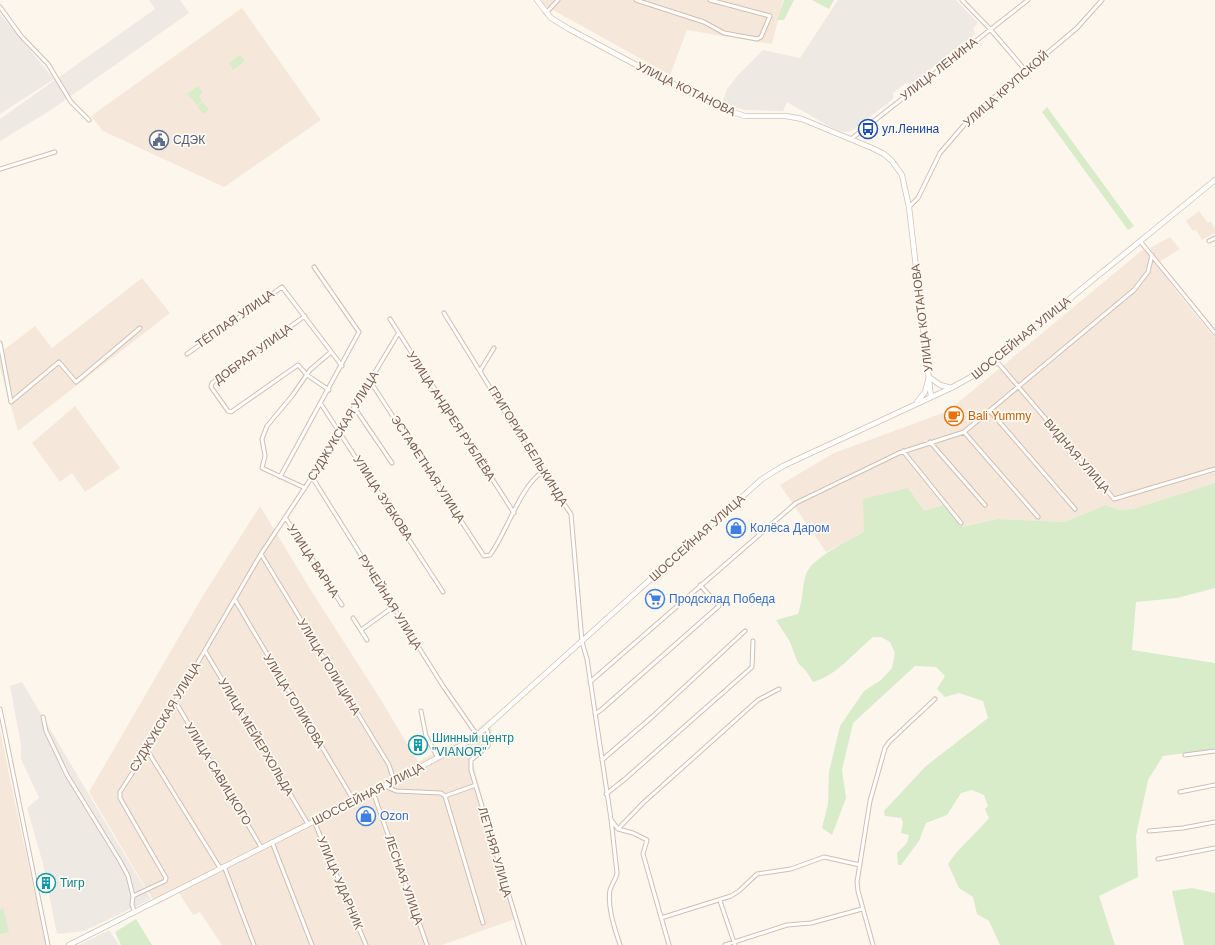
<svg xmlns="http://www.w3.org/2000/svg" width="1215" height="945" font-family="Arial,sans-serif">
<rect width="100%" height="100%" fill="#fdf6ec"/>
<path fill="#f5e8da" d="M542,0H783L772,44L687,30L670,75L544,5Z
M242,8L321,120L224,187L103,131L91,116Z
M1199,211L1208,223L1211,221L1215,229V233L1202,240L1196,230L1193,231L1186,221Z
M1170,237L1180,249L1159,262L1150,248Z
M1146,247L1177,292L1215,338V483L1133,509L1120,510L1105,505L1065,522L997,519L962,527L943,505L864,532L826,552L780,485L834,453L948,411Z
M142,278L170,313L18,431L0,368V353L35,326L52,348Z
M75,406L120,468L85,492L72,473L60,482L32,443Z
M260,506L312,592L381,700L418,762L474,732L489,719L492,731L487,748L471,756L515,919L442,945H222L200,912L193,915L179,893L157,905L145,887L89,792L204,594Z
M0,729L15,803L46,945H0Z"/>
<path fill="#efe9e4" d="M149,0H180L189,13L51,110L0,141V119L155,9Z
M838,0H956L978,23L973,28L975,34L912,84L906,83L893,93V99L852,131L845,132L834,129L787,102L783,111L745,110L722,104L727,89L738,75L763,50L800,58Z
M0,14L54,79L0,114Z
M22,682L151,899L84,931L57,934L43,864L27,808L39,798L21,759V745L10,686Z
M109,930L119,945H79Z"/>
<path fill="#d8ecc9" d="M784,0H794L784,20H777Z
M812,0H834L829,9Z
M240,55L245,61L233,70L229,63Z
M198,86L203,93L199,96L202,101L197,105L187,94Z
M203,102L209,110L203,114L197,106Z
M1047,107L1134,226L1128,230L1042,112Z
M1215,483V588L1177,598L1136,602L1132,650L1215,663V749L1163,756L1148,780L1136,836L1138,877L1099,896L1115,945H1000L989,921L977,914L973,897L959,888L948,864C960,846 975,835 989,818L985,809L988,806L984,795L972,790L961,793L947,815L926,823L919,841L901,865H898L897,853L907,843L909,835L901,833L903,822L901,818L885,816L884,811L926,766L988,718L983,701L959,693L945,697L937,689L945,676L936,667L915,666L853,723L842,770L846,798L832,835L822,828L828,804L829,772L840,726L864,691L881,680L892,668L895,653L890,642L881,637H873C853,654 837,675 813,682L806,671L798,663L790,642L776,620L798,614C803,601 802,586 806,574C812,558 849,540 864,532L863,499L908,488L924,511L943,505L962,527L997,519L1065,522L1105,505L1120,510L1133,509Z
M1192,888L1215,893V945H1184L1172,891Z
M3,908L9,932L0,934V909Z
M136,919L152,945H121L115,932Z"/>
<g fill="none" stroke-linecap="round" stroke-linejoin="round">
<g stroke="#d1beb0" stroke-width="5">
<path id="street" d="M636,0L704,22L724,33L757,39L761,37L770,16L710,0
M962,0L990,29L1026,71
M0,7L21,36L48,64L71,102L89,120
M546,13L558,0
M851,139L1028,0
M0,169L55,152
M909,207L918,198L940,153L971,117L1077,28L1102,0
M1140,241L1215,333
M1209,241L1215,238
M444,313L542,472L571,514L582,642L587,659L611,819L617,873C616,880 612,883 610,890C607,907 615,929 620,945
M305,316L212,383L211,387L228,411L231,412L298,365L307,375L329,390
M390,319L514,513
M0,343L11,402L59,362L76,382L140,328
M187,354L282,287L342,366
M992,363L999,364L1114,499L1215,469
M480,371L494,348
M370,381L484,556L490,555C507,532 520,487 542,472
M321,404L443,592
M354,407L392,463
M990,411L1075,509
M964,432L1038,517
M930,442L985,505
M903,451L961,523
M280,477L359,332L314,267
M312,477L443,686L477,735
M305,488L262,468L265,456L262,439L267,426L292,396L310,370L331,352
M285,517L342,605
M261,554L389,765L394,781
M235,600L354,801
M353,618L367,640
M361,630L393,607
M205,651L308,824
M590,682L796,503L899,453L964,432L1134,290L1148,272L1152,255
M175,701L261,847
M0,709L48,945
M421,711L426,736L438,758
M595,714L601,710L719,606L700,585
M43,717L46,731L67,775L120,861L128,876L133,896L165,881L166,878L120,798V792L147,750L261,554L312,477L398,334
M486,728L489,736L488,746L471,760V770L524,945
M147,750L220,868
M1185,755L1215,751
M602,760L652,717L745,631
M385,786L396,791L441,793L445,796L483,923
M373,792L427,945
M1180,792L1215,785
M606,794L625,779L752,667L753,641
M445,796L476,785
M314,821L366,945
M612,821L618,829L633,833L647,840L643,854L669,945
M618,829L643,803L758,700L779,689
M1149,831L1183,828L1215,822
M272,842L312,945
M1158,859L1215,848
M224,866L254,945
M133,896L132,905L135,912
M720,901L735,945
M661,918L731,896L739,891L757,874L791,869L824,857L860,865
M725,945L787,925L811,923L862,909
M873,945L858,891L857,882L870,801L885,748L889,742L935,699"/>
</g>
<g stroke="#d6c0b0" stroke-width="6">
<path id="secondary" d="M537,0L551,18L569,29L655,75L726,110L745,116H786L802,119L872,148L884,154L892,161L902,175L909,207L931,397
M917,402L925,392L929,377L940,385L951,388
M69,945L394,781L473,739L762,479L783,466L951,388L980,372L1215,180"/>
</g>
<use href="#street" stroke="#fff" stroke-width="3"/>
<use href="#secondary" stroke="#fff" stroke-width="4.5"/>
</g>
<defs>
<g id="bus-ring" transform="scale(1)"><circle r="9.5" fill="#fffaf3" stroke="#1a4fb4" stroke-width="1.5"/><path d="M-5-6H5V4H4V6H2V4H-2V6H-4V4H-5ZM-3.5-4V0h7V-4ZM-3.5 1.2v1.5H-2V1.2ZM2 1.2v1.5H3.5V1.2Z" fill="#1a4fb4"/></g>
<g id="civic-ring" transform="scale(1)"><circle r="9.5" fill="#fffaf3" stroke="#5c6f8a" stroke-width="1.5"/><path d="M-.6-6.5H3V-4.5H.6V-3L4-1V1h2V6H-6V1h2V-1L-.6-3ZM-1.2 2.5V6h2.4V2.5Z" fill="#5c6f8a"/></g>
<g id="cafe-ring" transform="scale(1)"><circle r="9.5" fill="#fffaf3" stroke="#e8710a" stroke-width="1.5"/><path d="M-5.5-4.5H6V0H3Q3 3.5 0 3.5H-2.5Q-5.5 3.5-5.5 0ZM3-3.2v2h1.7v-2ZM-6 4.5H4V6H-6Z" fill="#e8710a"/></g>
<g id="shop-ring" transform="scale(1)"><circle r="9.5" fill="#fffaf3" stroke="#3f7fe0" stroke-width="1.5"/><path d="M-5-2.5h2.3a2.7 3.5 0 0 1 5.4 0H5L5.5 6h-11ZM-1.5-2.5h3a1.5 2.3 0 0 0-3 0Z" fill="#3f7fe0"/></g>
<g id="supermarket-ring" transform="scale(1)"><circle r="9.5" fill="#fffaf3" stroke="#3f7fe0" stroke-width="1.5"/><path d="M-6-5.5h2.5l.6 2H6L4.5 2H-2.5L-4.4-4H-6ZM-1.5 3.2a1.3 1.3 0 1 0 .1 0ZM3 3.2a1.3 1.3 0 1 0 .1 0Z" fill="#3f7fe0"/></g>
<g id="building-ring" transform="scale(1)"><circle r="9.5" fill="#fffaf3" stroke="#0f9aa8" stroke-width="1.5"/><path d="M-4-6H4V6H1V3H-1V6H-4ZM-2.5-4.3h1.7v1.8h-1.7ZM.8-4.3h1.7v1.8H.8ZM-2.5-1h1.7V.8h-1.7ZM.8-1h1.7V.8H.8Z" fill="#0f9aa8"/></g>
</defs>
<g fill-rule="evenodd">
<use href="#bus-ring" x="868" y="129"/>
<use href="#civic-ring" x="159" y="140"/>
<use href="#cafe-ring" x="954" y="416"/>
<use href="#shop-ring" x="736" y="528"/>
<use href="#supermarket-ring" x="655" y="599"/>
<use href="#building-ring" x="418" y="745"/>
<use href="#shop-ring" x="366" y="816"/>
<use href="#building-ring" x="46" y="883"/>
</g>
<g text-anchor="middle" stroke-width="3.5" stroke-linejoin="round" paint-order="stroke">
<g font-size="12" fill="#7a5c4d" stroke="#fffaf3">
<text transform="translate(939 69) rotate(-38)" y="4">УЛИЦА ЛЕНИНА</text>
<text transform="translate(686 89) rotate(26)" y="4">УЛИЦА КОТАНОВА</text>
<text transform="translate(1006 89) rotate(-41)" y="4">УЛИЦА КРУПСКОЙ</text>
<text transform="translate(922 318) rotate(-97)" y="4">УЛИЦА КОТАНОВА</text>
<text transform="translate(235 319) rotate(-35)" y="4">ТЁПЛАЯ УЛИЦА</text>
<text transform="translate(1021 338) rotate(-39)" y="4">ШОССЕЙНАЯ УЛИЦА</text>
<text transform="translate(253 354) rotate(-36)" y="4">ДОБРАЯ УЛИЦА</text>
<text transform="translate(451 416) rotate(57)" y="4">УЛИЦА АНДРЕЯ РУБЛЁВА</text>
<text transform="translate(343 426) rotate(-59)" y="4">СУДЖУКСКАЯ УЛИЦА</text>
<text transform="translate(528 446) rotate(58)" y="4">ГРИГОРИЯ БЕЛЬКИНДА</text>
<text transform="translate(1077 456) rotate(49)" y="4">ВИДНАЯ УЛИЦА</text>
<text transform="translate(428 469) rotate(57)" y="4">ЭСТАФЕТНАЯ УЛИЦА</text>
<text transform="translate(383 498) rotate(57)" y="4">УЛИЦА ЗУБКОВА</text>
<text transform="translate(697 538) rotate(-42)" y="4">ШОССЕЙНАЯ УЛИЦА</text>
<text transform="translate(313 561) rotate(57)" y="4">УЛИЦА ВАРНА</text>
<text transform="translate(390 602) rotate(58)" y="4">РУЧЕЙНАЯ УЛИЦА</text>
<text transform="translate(329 667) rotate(59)" y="4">УЛИЦА ГОЛИЦИНА</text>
<text transform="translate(294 701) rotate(59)" y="4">УЛИЦА ГОЛИКОВА</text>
<text transform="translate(165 717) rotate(-59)" y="4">СУДЖУКСКАЯ УЛИЦА</text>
<text transform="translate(256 737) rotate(59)" y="4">УЛИЦА МЕЙЕРХОЛЬДА</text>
<text transform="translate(218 774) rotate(59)" y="4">УЛИЦА САВИЦКОГО</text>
<text transform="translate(368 794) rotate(-27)" y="4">ШОССЕЙНАЯ УЛИЦА</text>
<text transform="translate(495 852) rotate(74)" y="4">ЛЕТНЯЯ УЛИЦА</text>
<text transform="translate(404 880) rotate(71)" y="4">ЛЕСНАЯ УЛИЦА</text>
<text transform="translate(340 883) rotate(67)" y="4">УЛИЦА УДАРНИК</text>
</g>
<g font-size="12" fill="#164399" stroke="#fffaf3" text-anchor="start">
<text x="882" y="133">ул.Ленина</text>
</g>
<g font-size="12" fill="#4e5e75" stroke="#fffaf3" text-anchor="start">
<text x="173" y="144">СДЭК</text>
</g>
<g font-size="12" fill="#c56008" stroke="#fffaf3" text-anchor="start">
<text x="968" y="420">Bali Yummy</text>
</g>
<g font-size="12" fill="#366cbe" stroke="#fffaf3" text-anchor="start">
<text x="750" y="532">Колёса Даром</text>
<text x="669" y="603">Продсклад Победа</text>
<text x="380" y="820">Ozon</text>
</g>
<g font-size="12" fill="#0d838f" stroke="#fffaf3" text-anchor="start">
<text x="432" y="742">Шинный центр<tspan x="432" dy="14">"VIANOR"</tspan></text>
<text x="60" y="887">Тигр</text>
</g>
</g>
</svg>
